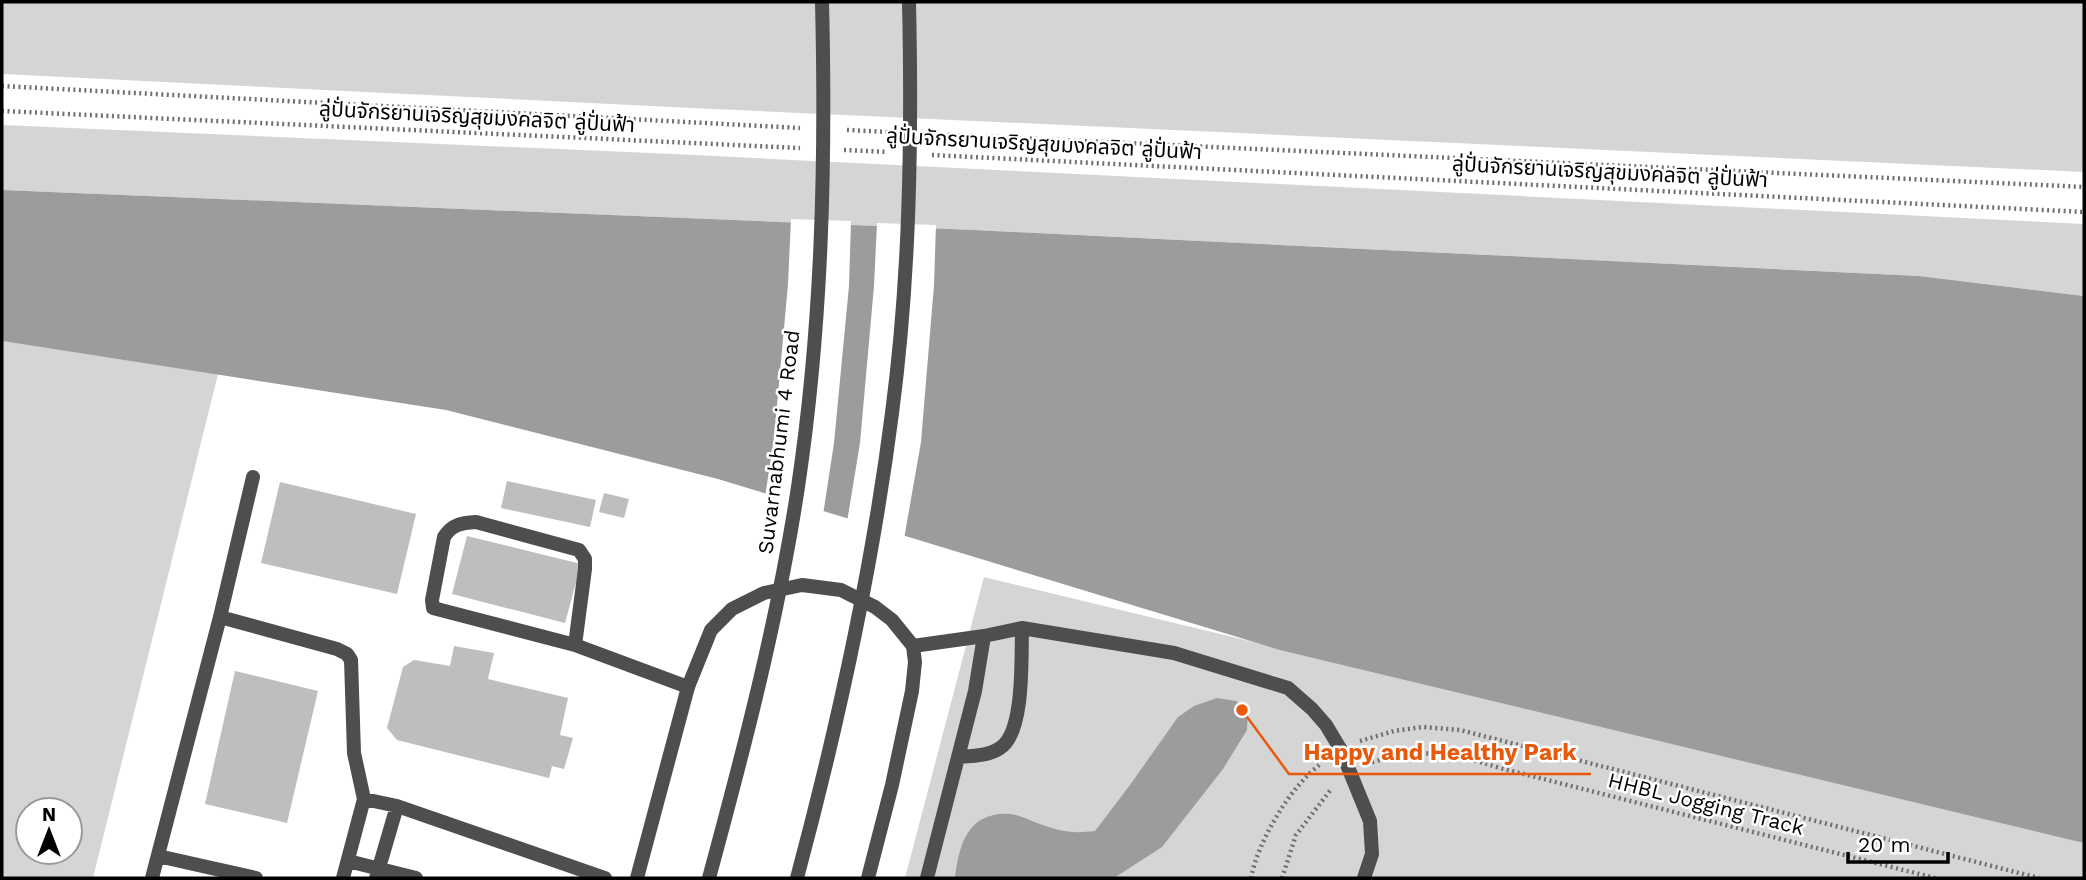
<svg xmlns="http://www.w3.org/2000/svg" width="2086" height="880" font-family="'Work Sans','Noto Sans Thai',sans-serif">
<rect width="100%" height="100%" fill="#fff"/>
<path fill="#d5d5d5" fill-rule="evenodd" d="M2,2H2084V172L672,107L2,74Z
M2,125L673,154L2084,224V296L1919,276L974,230L2,190Z
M2,341L218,374L93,878H2ZM28,810H70V852H28Z
M984,577L2084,842V878H905Z"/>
<path fill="#9c9c9c" d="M2,190L974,230L1919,276L2084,296V843L1280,650L718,479L446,410L2,341Z
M1217,698L1236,701L1248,709L1247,730L1223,769L1162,847L1114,878H955C959,844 968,811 1011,814C1019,815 1029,820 1037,823C1059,831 1070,834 1095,831L1130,785L1178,717L1194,706Z"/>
<path fill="#fff" d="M791,219L851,221L849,286L834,443L823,515L765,497L774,438L788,284Z
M877,223L936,225L934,285L921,442L904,539L847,522L860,443L874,286Z"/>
<path fill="#bebebe" d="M507,481L596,500L590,527L501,508Z
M280,482L416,514L397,594L261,563Z
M604,493L629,499L624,518L599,512Z
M467,536L581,564L565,623L452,594Z
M454,646L494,653L488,679L568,698L560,735L573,738L564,769L552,766L549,778L397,740L387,728L403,667L414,660L450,666Z
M235,671L318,691L287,823L205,804Z"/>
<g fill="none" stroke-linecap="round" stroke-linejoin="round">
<path stroke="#707070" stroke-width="4.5" stroke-dasharray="2 3.5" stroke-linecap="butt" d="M2,86L800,128
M2,111L800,148
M847,130L888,132
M931,134L2084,187
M844,150L888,152
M932,155L2084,212
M1360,741L1394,731L1423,727L1460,730L2039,878
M1372,762C1426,748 1448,752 1500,768L1935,878
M1251,878C1258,841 1291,785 1322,763
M1282,878L1296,835L1332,788"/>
<path stroke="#4e4e4e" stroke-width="14" d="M476,522L579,550L585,559V569L575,645L433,608L432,600L444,537C452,524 462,523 476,522Z
M220,617L337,649L347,654L351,660L354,753L364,799
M1022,628L1174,653L1288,688L1312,709L1326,725L1341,750L1370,821L1372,854L1364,878
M575,645L688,687
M913,646L984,636L975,691L927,878
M958,757C971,756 989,756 1000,748C1025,733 1021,656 1022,628L984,636
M158,856L256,878
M348,861L416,878
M152,878L220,617L253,477
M343,878L364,799L397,806L605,878
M376,878L397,806"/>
<path stroke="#4e4e4e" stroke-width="14" d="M637,878L688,687L711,630L732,609L764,593L802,585L841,590L875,607L892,620L913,646L915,662L912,691L892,785L868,878"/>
<path stroke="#4e4e4e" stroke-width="14" d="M709,878C744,749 778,619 798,487C822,326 826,164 822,2
M797,878C838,725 872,570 892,413C910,277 912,138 909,2"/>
</g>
<g text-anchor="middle" stroke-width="5" stroke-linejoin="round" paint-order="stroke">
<g font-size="21" fill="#000" stroke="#fff">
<text transform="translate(477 117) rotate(3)" y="7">ลู่ปั่นจักรยานเจริญสุขมงคลจิต ลู่ปั่นฟ้า</text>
<text transform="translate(1044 144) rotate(3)" y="7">ลู่ปั่นจักรยานเจริญสุขมงคลจิต ลู่ปั่นฟ้า</text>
<text transform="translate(1610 172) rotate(3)" y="7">ลู่ปั่นจักรยานเจริญสุขมงคลจิต ลู่ปั่นฟ้า</text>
<text transform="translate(779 442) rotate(-83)" y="7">Suvarnabhumi 4 Road</text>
<text transform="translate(1706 804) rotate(14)" y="7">HHBL Jogging Track</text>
</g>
</g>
<path fill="none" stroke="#e8590c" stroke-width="2.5" d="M1242 710L1289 774H1591"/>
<circle fill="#e8590c" stroke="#fff" stroke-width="2.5" cx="1242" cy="710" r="7"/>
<g font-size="23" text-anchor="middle" font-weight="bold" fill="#e8590c" stroke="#fff" stroke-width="5" stroke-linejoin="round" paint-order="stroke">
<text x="1440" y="760">Happy and Healthy Park</text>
</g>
<rect width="2086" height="880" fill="none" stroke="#000000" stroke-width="7"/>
<g transform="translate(49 831)"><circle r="33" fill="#ffffff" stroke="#999999" stroke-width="2"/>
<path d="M0-5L12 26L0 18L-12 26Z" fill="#000000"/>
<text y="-10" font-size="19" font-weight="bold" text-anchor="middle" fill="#000000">N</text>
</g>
<path d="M1848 852v10h100v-10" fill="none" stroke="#000000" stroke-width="3.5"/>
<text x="1858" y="852" font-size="21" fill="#000000" stroke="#ffffff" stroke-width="5" paint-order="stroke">20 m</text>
</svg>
